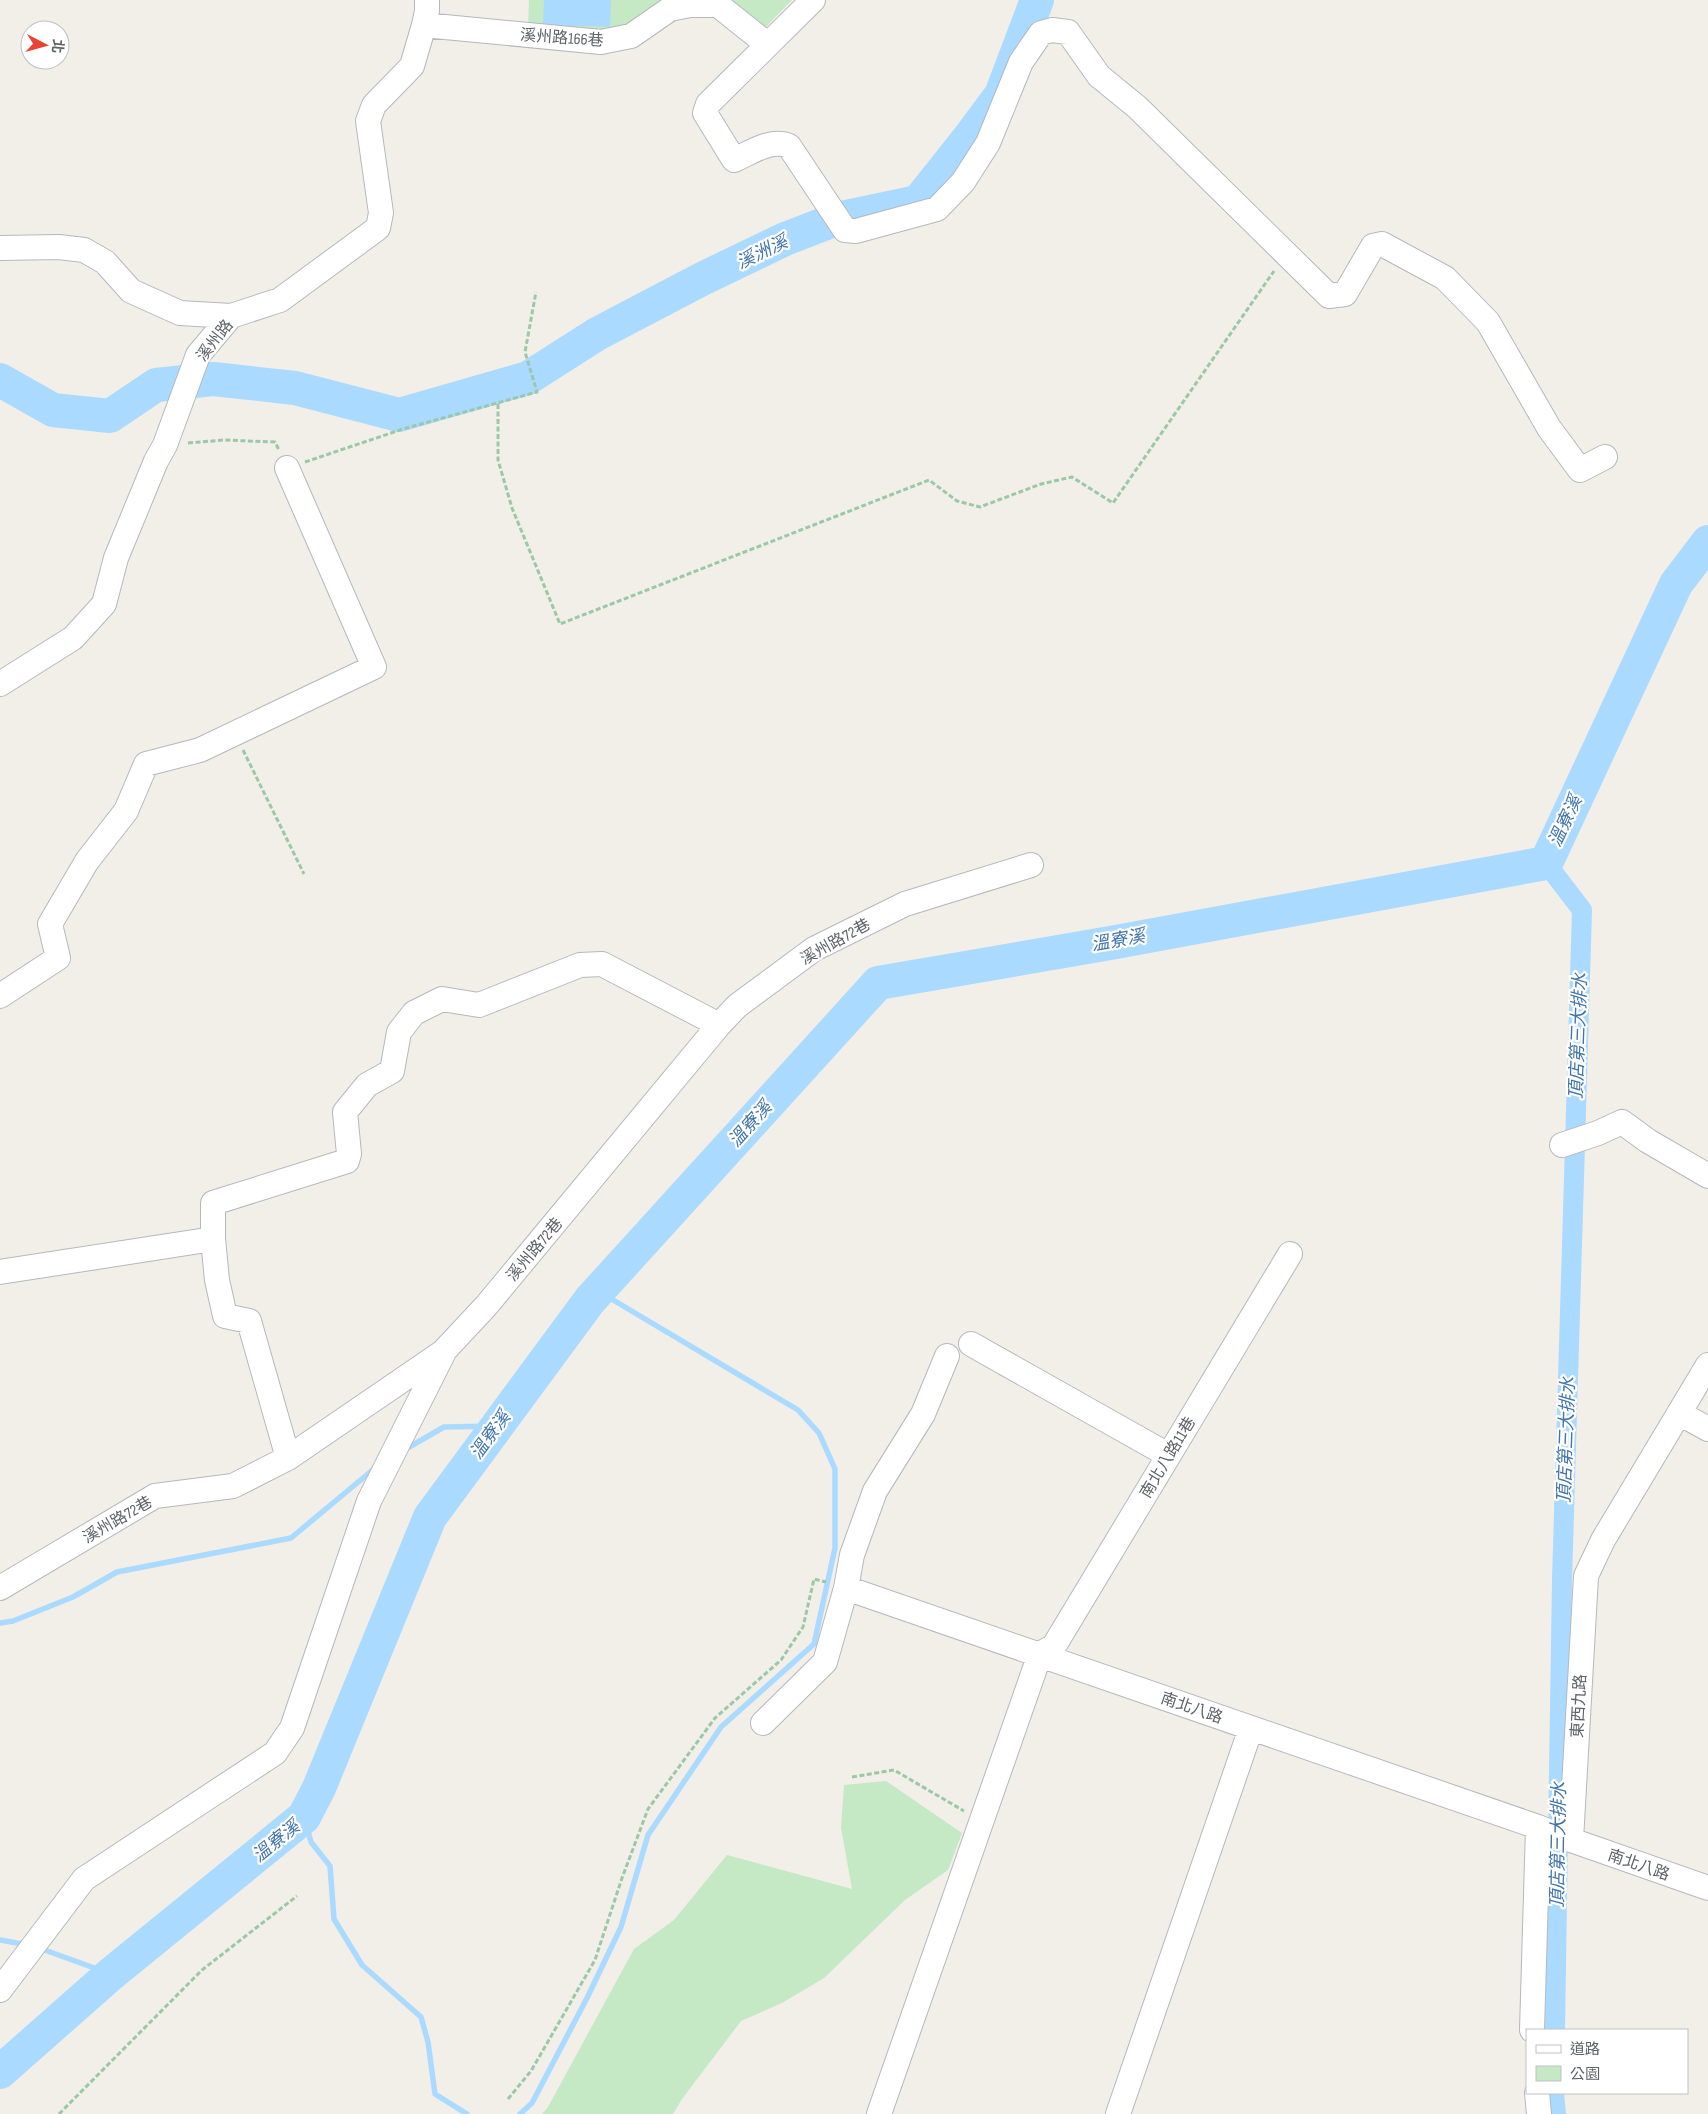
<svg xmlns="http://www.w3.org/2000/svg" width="1708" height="2114" font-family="'Sofia Sans Condensed','Noto Sans TC',sans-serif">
<rect width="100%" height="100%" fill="#f1efe8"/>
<path fill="#c5e8c5" d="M529,0H670L625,33L528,29Z
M720,0H792L761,32L742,7Z
M886,1781L962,1833L948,1870L905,1900L824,1978L782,2003L741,2021L682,2099L673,2114H542L548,2107L634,1949L674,1920L727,1855L852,1889L841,1828L844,1785Z"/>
<path fill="#aadaff" d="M544,0H611L610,27L543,25Z"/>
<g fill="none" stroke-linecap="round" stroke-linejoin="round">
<path stroke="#aadaff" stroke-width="5.5" d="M404,1450L444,1427L497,1426
M0,1623L13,1621L73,1597L117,1572L291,1538L375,1468
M304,1817L311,1842L330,1866L334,1919L362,1965L421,2017L428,2042L435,2094L467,2114
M0,1940L28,1945
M39,1948L111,1974
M520,2114L532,2103L587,1998L621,1927L648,1835L721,1727L814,1644L835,1548V1469L819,1433L798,1410L598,1291"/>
<path stroke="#aadaff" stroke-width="20" d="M1546,863L1582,910L1562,1580L1555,2030
M1554,2093L1556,2114"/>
<path stroke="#aadaff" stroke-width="34" d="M0,380L53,410L110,416L156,385L213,379L295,388L399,415L528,378L597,334L702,279L785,239L837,219L918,202L972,134L1001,95L1037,0
M0,2072L111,1974L304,1817L319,1788L430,1517L590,1300L878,983L1116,942L1546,863L1676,584L1708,542"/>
<g stroke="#b5b8bc" stroke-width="26">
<path id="minor" d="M813,0L708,104L705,113L734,160C750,153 771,138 789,146L845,230L856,231L937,209L963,182L988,143L1021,62L1041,33L1052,30L1068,32L1099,76L1137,107L1329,296L1345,294L1373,246L1382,244L1445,278L1488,322L1549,428L1580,470L1605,457
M424,25L601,42L631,36L670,9L690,5H718L767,44
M0,248L59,247L84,250L105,262L131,291L180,313L231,316
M0,684L73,638L104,604L116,558L156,461L165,445L198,355L231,316L280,300L378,228L381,213L368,121L374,105L412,66L424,25L427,11V0
M0,996L58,958L50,924L87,861L126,811L146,764L200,750L374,667L287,468
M1562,1145L1598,1133L1622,1122L1648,1141L1708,1176
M213,1239V1203L347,1161L349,1154L345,1112L367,1085L392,1071L399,1032L414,1013L442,999L479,1005L580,965L602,964L719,1025
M0,1272L213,1239L217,1280L225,1316L249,1321L288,1458
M971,1344L1168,1455
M1679,1413L1708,1429
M0,1588L155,1496L233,1486L288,1458L443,1352L486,1306L719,1025L737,1006L814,949L905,904L1031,865
M846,1588L1538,1827
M763,1723L825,1662L846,1588L852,1555L875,1491L923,1414L947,1356
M1571,1840L1708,1888
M0,1990L84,1879L275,1753L292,1728L369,1501L443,1354
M1532,2030L1538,1827L1571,1840L1586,1576L1603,1540L1708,1365
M1537,2093L1539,2114
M879,2114L1040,1654L1054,1646L1290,1254
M1118,2114L1251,1728"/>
</g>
<path stroke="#9cc7a9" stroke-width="3" stroke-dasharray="5 2.5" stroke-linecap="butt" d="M498,404V460L512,508L560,624L929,480L957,501L980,507L1041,484L1072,477L1113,503L1274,271
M188,443L224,440L275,442L279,450
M305,462L403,429L537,392L525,352L536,292
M243,750L304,874
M852,1777L894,1770L964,1811
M508,2099L531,2071L595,1960L622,1878L648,1809L715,1718L781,1660L803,1627L814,1579L826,1582
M59,2114L202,1970L297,1896"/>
<use href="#minor" stroke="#fff" stroke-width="24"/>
</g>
<g text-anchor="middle" stroke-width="4.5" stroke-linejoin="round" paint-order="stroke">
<g font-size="16" fill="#5f6368" stroke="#fff">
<text transform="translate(562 37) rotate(4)" y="6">溪州路166巷</text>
<text transform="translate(214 340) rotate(-52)" y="6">溪州路</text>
<text transform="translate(835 941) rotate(-29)" y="6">溪州路72巷</text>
<text transform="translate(534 1249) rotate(-50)" y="6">溪州路72巷</text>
<text transform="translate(1167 1457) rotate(-59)" y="6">南北八路11巷</text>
<text transform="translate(117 1519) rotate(-30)" y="6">溪州路72巷</text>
<text transform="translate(1578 1706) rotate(-87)" y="6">東西九路</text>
<text transform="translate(1192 1707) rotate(19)" y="6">南北八路</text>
<text transform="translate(1639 1864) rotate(19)" y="6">南北八路</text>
</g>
<g font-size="18" font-style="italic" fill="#4174aa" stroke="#fff">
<text transform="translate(762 252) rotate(-26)" y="6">溪洲溪</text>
<text transform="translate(1565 821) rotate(-65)" y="6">溫寮溪</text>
<text transform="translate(1118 940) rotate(-10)" y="6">溫寮溪</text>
<text transform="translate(1578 1036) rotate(-88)" y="6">頂店第三大排水</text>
<text transform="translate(750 1124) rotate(-48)" y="6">溫寮溪</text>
<text transform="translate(490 1435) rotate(-54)" y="6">溫寮溪</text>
<text transform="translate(1566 1440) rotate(-88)" y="6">頂店第三大排水</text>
<text transform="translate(276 1841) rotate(-39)" y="6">溫寮溪</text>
<text transform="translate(1558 1845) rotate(-89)" y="6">頂店第三大排水</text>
</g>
</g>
<rect x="1526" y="2029" width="162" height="65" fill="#ffffff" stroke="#bfc1c3"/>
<rect x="1536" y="2045" width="25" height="8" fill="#ffffff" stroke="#bfc1c3"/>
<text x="1570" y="2054" font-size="15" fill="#5f6368">道路</text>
<rect x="1536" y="2066" width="25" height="15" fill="#c5e8c5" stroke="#bfc1c3"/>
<text x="1570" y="2079" font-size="15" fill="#5f6368">公園</text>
<g transform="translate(45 45) rotate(96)"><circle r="24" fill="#ffffff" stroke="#bfc1c3"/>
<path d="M0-4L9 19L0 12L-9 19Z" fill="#ea4335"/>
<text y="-8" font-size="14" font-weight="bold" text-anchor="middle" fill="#5f6368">北</text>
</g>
</svg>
